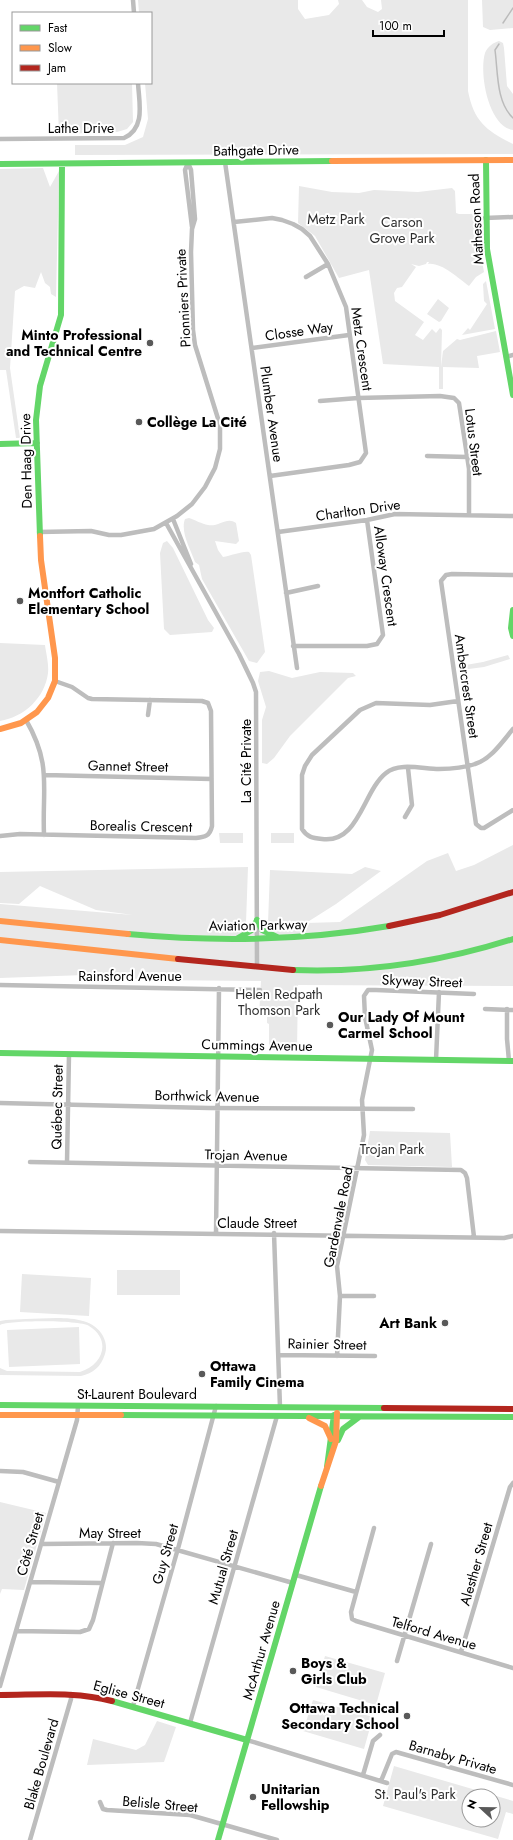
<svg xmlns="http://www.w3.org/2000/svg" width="513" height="1840" font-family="Jost,sans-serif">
<rect width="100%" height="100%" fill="#fff"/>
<path fill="#e9e9e9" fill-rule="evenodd" d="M138,0H298V9L305,19L329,15L339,4L338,0H362L367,7L378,12L382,9L381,0H468V91C474,122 487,131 513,144V154L75,155V145H125L143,137L148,119L145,83H151V13H139Z
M482,0H513V28L490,30L483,27Z
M499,41L503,43L504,48L507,86L513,94V130C488,126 479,73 485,53C488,46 493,43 499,41Z
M57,83H132L133,122L127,129L117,132L59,134Z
M43,168L50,187L59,171L56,297L51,294L50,287L45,283L41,272L35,288L24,286L15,291L10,368L20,438H16L6,370H0V169Z
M299,186L332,192L359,193L374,190L418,192L452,188L455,191L456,213L459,214H480V249L484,272L476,277L469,286C458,278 441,262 428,264L429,262H427L426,264L419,266L411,264L416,267L402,287L397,288L394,293L395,301L424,322L415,335L423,340L432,329L436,333L440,328L442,330L441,367L443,351L457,339L460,340L496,331L500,352L477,356L479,368L443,367V389H439V367L383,364L369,270L339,278L315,236L298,223Z
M486,281L495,329L462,335L468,328L470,330L487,304L484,301L483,284Z
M438,299L449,308L441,321L439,322L427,314Z
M189,518C195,520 202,524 208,525C219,527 227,516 236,523L239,541L236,544L215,541L218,550L223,557C231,556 242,551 249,552L251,555L265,652L257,663L249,661L202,579L199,565L195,562C191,550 180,532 185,519Z
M167,541L173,548L208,620L214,628L212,632L170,635L164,629L160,553L163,543Z
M0,643L45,645C46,653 49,664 48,673C45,698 24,717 0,721Z
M508,655L510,659L484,667L461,670L460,666L483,662Z
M269,671L292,678L320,672L353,673L356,676L348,678L290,736L274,758L267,764L262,763V720L266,707L258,681L260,672Z
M219,833H243V843H220Z
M271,833H294V843H271Z
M513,845V986L298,985L297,1051L269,1050V1024L267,1023V1016L259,1015L261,981L152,980L85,975L0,978V904L133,915L96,910L40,886L19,904L0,903V872L248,867L246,923H268L270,870L352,874L365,867L381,871L336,904L306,923L340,922L427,861L448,853L456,871L474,865Z
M370,1131L450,1133L452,1167L368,1165L365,1160Z
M117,1270H180V1295H117Z
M22,1274L91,1278L89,1316L20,1312Z
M26,1319C50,1319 90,1312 103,1336C106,1342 107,1348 105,1354C101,1367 93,1373 81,1376L0,1375V1368L7,1371L80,1372C103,1365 112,1340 89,1326C80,1320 10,1320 0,1325V1321L6,1320Z
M79,1327L80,1364L9,1367L7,1330Z
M0,1502L46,1513L24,1590L2,1589L0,1594Z
M325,1656L385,1673L376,1705L316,1687Z
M313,1700L373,1717L364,1749L303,1731Z
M157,1721L176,1727L164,1762L87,1765L93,1739L136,1750L145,1745Z
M394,1766L513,1801V1814L506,1812L498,1839L383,1806ZM469,1796H493V1820H469Z"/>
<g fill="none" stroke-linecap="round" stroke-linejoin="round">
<path stroke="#bbb" stroke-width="1.5" d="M503,23L513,8
M499,44L495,50C498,72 496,102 513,118"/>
<path stroke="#bdbdbd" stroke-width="4.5" d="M133,0L134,13
M0,139L124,138C146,128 139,102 138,83
M225,162L297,668
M188,163L185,170L192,227
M485,218L513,217
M234,222L272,218L282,220L293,224L302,229L310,236L328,264L346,307L366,453L360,462L349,465L270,476
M306,277L328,264
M252,348L349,335
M506,357L513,355
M320,401L358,398L440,396L454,398L459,403L469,469V515
M427,456L467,457
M173,519L191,564
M166,523L239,654L253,683L256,692L257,967
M39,532L91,531L109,535H121L154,529L177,516L192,504L205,487L215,468L220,449V425L195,345L193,330L191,252L192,229L195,219L191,170L188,163
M278,532L367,520L395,514L513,516
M513,575L452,574L446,575L441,581L476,824L481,828H484L513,810
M286,593L318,586
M293,646H367L377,644L383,635L367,520
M458,701L430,705L376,703L360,710L312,755L305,766L302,775V829C307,837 312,838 322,839C359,844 363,791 386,773C399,762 423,769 439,769C451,769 464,768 475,764C491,759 503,741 513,729
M148,715L150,700
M26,720C52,765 42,787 44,835
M45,775L211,779
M405,817L412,805L408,768
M0,836L20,834L196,838C205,837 210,836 212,826L211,711L208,703L202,701L92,699L88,698L72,687L55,681
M0,985L260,990
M485,1009L513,1010
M507,1009V1039L509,1061
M436,1060L439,992
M0,1103L209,1108L413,1109
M30,1162L461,1170L465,1173L467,1178L474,1237
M67,1162L69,1054
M0,1231L504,1238L513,1236
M274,1233L280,1407
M216,1234L219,988
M340,1296H374
M279,1355L375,1356
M337,1356L340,1296L337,1266L364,1135L362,1100L372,1050L365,1017L364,996L368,990H376L474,994
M0,1471L23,1472L59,1482
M374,1528L351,1612L352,1619L356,1621L513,1668
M41,1544L137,1543L156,1544L293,1583
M296,1575L356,1592
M31,1582L102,1583
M16,1631L80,1632L89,1629L93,1620L113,1543
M461,1652L510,1487L513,1483
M397,1661L431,1544
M0,1686L77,1420L78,1406
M133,1706L179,1545L216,1406
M190,1723L277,1416
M247,1740L387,1783
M363,1775L373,1741L380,1735
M381,1781L392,1754L396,1752L513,1785
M100,1802L103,1809L107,1810L190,1815L277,1840
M30,1840L71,1699V1694"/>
<path stroke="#63d668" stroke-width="6" d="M486,160L487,249L513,395
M0,164L332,161
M0,444L37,443
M40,536L36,420L40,386L61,315L62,164
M513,610L511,628L513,636
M257,920L262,930L277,937
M128,934C216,942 303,941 389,926
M238,938L252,930L257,920
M293,970C368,973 441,962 513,939
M0,1053L513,1061
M0,1405L384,1408
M121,1415L513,1417
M338,1440L343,1429L359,1417
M327,1467L334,1415
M112,1701L247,1740
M218,1840L321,1486"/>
<path stroke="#ff974d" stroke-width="6" d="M332,161L513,160
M0,729L21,723L37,712L48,698L55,681V658L41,560L40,536
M0,921L128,934
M0,940L178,959
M0,1415H121
M309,1418L325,1426L331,1439
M321,1486L336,1441L337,1413"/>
<path stroke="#b3261e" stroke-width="6" d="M389,926L440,915L513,892
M178,959L293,970
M384,1408L513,1409
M0,1695C38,1695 75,1691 112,1701"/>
</g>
<g fill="#595959" stroke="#fff" stroke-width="1.5">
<circle cx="150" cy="343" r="4"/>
<circle cx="139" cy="422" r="4"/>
<circle cx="20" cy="601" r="4"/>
<circle cx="330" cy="1025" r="4"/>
<circle cx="445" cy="1323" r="4"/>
<circle cx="202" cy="1374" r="4"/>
<circle cx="293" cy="1671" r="4"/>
<circle cx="407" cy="1716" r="4"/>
<circle cx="253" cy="1797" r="4"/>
</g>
<g text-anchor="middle" stroke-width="4" stroke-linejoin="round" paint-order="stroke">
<g font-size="14" fill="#000" stroke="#fff">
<text x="81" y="133">Lathe Drive</text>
<text transform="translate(256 150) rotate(-1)" y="5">Bathgate Drive</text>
<text transform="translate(476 219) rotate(-93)" y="5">Matheson Road</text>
<text transform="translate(183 298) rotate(-93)" y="5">Pionniers Private</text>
<text transform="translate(299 331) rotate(-8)" y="5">Closse Way</text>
<text transform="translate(362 349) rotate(82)" y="5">Metz Crescent</text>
<text transform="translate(272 414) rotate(82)" y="5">Plumber Avenue</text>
<text transform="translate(474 442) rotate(83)" y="5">Lotus Street</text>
<text transform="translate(26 461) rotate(-91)" y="5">Den Haag Drive</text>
<text transform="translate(358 510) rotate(-8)" y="5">Charlton Drive</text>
<text transform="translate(386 576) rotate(82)" y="5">Alloway Crescent</text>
<text transform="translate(467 686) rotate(82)" y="5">Ambercrest Street</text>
<text transform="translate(246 761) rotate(-90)" y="5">La Cité Private</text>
<text transform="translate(128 766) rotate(1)" y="5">Gannet Street</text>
<text transform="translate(141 826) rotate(1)" y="5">Borealis Crescent</text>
<text transform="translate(258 925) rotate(-1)" y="5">Aviation Parkway</text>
<text x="130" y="981">Rainsford Avenue</text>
<text transform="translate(422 981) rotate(2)" y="5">Skyway Street</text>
<text transform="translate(257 1045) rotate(1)" y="5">Cummings Avenue</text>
<text transform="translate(207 1096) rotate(1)" y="5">Borthwick Avenue</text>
<text transform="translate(57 1107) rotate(-89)" y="5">Québec Street</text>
<text transform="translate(246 1155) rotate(1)" y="5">Trojan Avenue</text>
<text transform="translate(338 1217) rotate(-79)" y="5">Gardenvale Road</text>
<text x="257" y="1228">Claude Street</text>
<text transform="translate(327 1344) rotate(1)" y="5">Rainier Street</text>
<text x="137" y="1399">St-Laurent Boulevard</text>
<text x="110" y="1538">May Street</text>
<text transform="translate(30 1544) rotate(-74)" y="5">Côté Street</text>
<text transform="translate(165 1554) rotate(-74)" y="5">Guy Street</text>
<text transform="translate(476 1564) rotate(-74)" y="5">Alesther Street</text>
<text transform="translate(223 1567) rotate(-74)" y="5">Mutual Street</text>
<text transform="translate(434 1633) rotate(16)" y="5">Telford Avenue</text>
<text transform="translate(261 1650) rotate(-74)" y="5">McArthur Avenue</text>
<text transform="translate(129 1694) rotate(15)" y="5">Eglise Street</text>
<text transform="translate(453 1757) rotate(16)" y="5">Barnaby Private</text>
<text transform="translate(41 1764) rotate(-74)" y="5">Blake Boulevard</text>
<text transform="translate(160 1804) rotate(5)" y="5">Belisle Street</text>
</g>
<g font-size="14" fill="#2e2e2e" stroke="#fff">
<text x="336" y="224">Metz Park</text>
<text x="402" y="227">Carson<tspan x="402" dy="16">Grove Park</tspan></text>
<text x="279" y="999">Helen Redpath<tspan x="279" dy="16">Thomson Park</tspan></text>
<text x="392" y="1154">Trojan Park</text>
<text x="415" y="1799">St. Paul's Park</text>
</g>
<g font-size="14" font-weight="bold" fill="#000" stroke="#fff" text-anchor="start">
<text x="142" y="340" text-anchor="end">Minto Professional<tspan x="142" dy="16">and Technical Centre</tspan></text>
<text x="147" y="427">Collège La Cité</text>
<text x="28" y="598">Montfort Catholic<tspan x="28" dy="16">Elementary School</tspan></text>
<text x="338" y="1022">Our Lady Of Mount<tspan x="338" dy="16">Carmel School</tspan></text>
<text x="437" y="1328" text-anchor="end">Art Bank</text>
<text x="210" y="1371">Ottawa<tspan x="210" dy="16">Family Cinema</tspan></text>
<text x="301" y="1668">Boys &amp;<tspan x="301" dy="16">Girls Club</tspan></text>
<text x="399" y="1713" text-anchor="end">Ottawa Technical<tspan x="399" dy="16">Secondary School</tspan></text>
<text x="261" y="1794">Unitarian<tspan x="261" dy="16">Fellowship</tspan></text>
</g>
</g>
<rect x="12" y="12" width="140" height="72" fill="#ffffff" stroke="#999999"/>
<rect x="20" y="25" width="20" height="6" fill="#63d668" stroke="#999999"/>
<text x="48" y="32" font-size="12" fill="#000000">Fast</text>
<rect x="20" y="45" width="20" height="6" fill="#ff974d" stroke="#999999"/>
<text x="48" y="52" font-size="12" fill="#000000">Slow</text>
<rect x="20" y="65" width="20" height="6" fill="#b3261e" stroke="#999999"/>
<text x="48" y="72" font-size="12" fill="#000000">Jam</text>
<g transform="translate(481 1808) rotate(292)"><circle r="19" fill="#ffffff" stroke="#999999"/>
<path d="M0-3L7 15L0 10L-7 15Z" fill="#595959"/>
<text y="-6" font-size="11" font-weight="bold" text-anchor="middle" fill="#000000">N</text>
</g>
<path d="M373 30v6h71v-6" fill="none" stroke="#000000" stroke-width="2"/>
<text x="379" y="30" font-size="12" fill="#000000" stroke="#ffffff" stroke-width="3" paint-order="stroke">100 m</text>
</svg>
